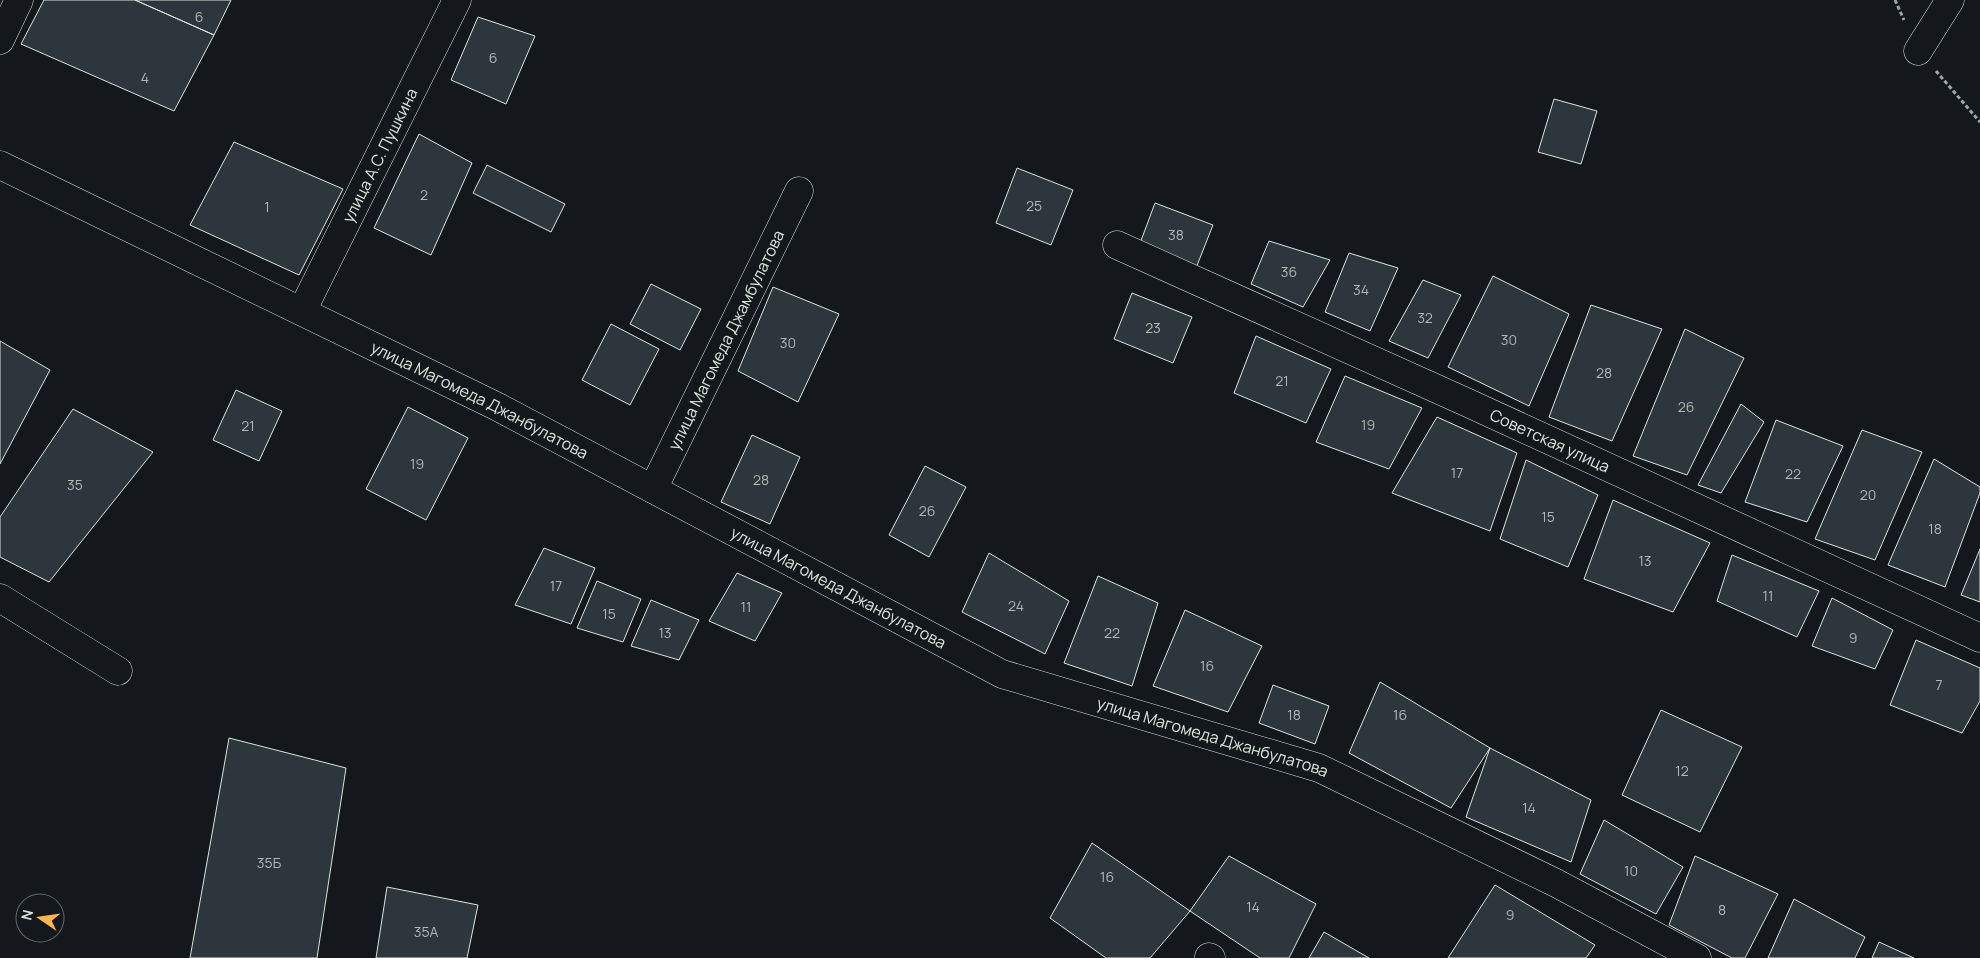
<svg xmlns="http://www.w3.org/2000/svg" width="1980" height="958" font-family="Manrope,sans-serif">
<rect width="100%" height="100%" fill="#14181c"/>
<path fill="#2c363c" stroke="#d8e6dc" d="M44,0H135L214,35L174,111L21,44Z
M135,0H231L214,35Z
M478,17L535,36L506,104L451,80Z
M1554,99L1597,111L1581,164L1538,152Z
M419,134L472,163L431,255L374,228Z
M234,142L343,189L299,275L190,225Z
M487,165L565,204L551,232L473,193Z
M1017,168L1073,190L1051,245L996,223Z
M1155,203L1213,225L1196,268L1139,246Z
M1269,241L1330,260L1303,307L1251,284Z
M1349,253L1398,268L1370,331L1325,312Z
M1493,276L1569,314L1529,406L1448,367Z
M1423,280L1461,295L1428,358L1389,341Z
M651,284L701,309L680,350L630,324Z
M773,287L839,314L798,402L738,371Z
M1132,293L1192,317L1173,363L1114,339Z
M1591,305L1662,329L1612,441L1549,417Z
M611,324L659,349L630,405L582,380Z
M1685,329L1744,358L1687,475L1633,456Z
M1256,336L1331,369L1306,423L1234,393Z
M0,341L50,370L0,464Z
M1345,376L1422,408L1389,469L1316,442Z
M236,390L282,411L259,461L213,440Z
M1741,404L1764,422L1721,493L1698,485Z
M408,407L468,438L426,520L366,489Z
M73,409L153,452L49,582L0,557V517Z
M1437,417L1517,453L1490,531L1392,493Z
M1776,420L1843,446L1807,522L1745,502Z
M1862,430L1922,452L1875,560L1815,539Z
M752,435L800,457L770,524L721,502Z
M1934,459L1980,487V493L1945,587L1888,565Z
M1526,460L1598,495L1568,567L1500,539Z
M925,466L966,487L929,557L889,535Z
M1613,500L1710,543L1673,612L1584,579Z
M544,548L595,568L571,624L515,605Z
M1980,549V602L1961,595Z
M989,553L1069,601L1045,654L962,612Z
M1732,555L1819,591L1797,637L1717,601Z
M737,573L782,593L755,641L709,621Z
M1098,576L1158,603L1132,686L1064,663Z
M597,581L641,599L623,642L577,628Z
M1832,598L1893,630L1875,669L1812,646Z
M651,600L699,620L679,660L631,646Z
M1185,610L1262,646L1228,712L1153,686Z
M1916,640L1980,668V701L1962,733L1890,705Z
M1380,682L1490,748L1451,808L1349,753Z
M1273,685L1329,706L1315,744L1259,723Z
M1661,710L1742,747L1700,832L1622,795Z
M229,738L346,768L317,958H190Z
M1490,748L1591,800L1571,862L1466,817Z
M1604,820L1683,867L1656,914L1580,874Z
M1092,843L1190,911L1150,958H1106L1050,918Z
M1229,856L1316,904L1289,958H1260L1190,911Z
M1695,856L1778,894L1745,958H1732L1669,925Z
M1495,885L1595,945L1586,958H1448Z
M387,887L478,905L467,958H376Z
M1794,899L1865,937L1855,958H1768Z
M1324,932L1369,958H1309Z
M1879,942L1914,958H1872Z"/>
<g fill="none" stroke-linecap="round" stroke-linejoin="round">
<g stroke="#d8e6dc" stroke-width="29">
<g id="minor">
<path d="M0,40L19,0"/>
<path d="M1918,51L1950,0"/>
<path id="s1" d="M0,165L496,406L1002,674L1319,768L1556,883L1697,958"/>
<path id="s2" d="M1117,245L1466,402L1980,638"/>
<path id="s3" d="M302,311L457,0"/>
<path id="s4" d="M653,489L799,191"/>
<path d="M0,598L118,671"/>
<path d="M1209,957L1211,958"/>
</g>
</g>
<path stroke="#9da8a2" stroke-width="3" stroke-dasharray="4 2.5" stroke-linecap="butt" d="M1895,0L1904,20
M1936,71L1980,122"/>
<use href="#minor" stroke="#14181c" stroke-width="28"/>
</g>
<g text-anchor="middle" stroke-width="4" stroke-linejoin="round" paint-order="stroke">
<g font-size="14" fill="#adbab4">
<text x="199" y="22">6</text>
<text x="493" y="63">6</text>
<text x="145" y="83">4</text>
<text x="424" y="200">2</text>
<text x="1034" y="211">25</text>
<text x="267" y="212">1</text>
<text x="1176" y="240">38</text>
<text x="1289" y="277">36</text>
<text x="1361" y="295">34</text>
<text x="1425" y="323">32</text>
<text x="1153" y="333">23</text>
<text x="1509" y="345">30</text>
<text x="788" y="348">30</text>
<text x="1604" y="378">28</text>
<text x="1282" y="386">21</text>
<text x="1686" y="412">26</text>
<text x="1368" y="430">19</text>
<text x="248" y="431">21</text>
<text x="417" y="469">19</text>
<text x="1457" y="478">17</text>
<text x="1793" y="479">22</text>
<text x="761" y="485">28</text>
<text x="75" y="490">35</text>
<text x="1868" y="500">20</text>
<text x="927" y="516">26</text>
<text x="1548" y="522">15</text>
<text x="1935" y="534">18</text>
<text x="1645" y="566">13</text>
<text x="556" y="591">17</text>
<text x="1768" y="601">11</text>
<text x="1016" y="611">24</text>
<text x="746" y="612">11</text>
<text x="609" y="619">15</text>
<text x="665" y="638">13</text>
<text x="1112" y="638">22</text>
<text x="1853" y="643">9</text>
<text x="1207" y="671">16</text>
<text x="1939" y="690">7</text>
<text x="1294" y="720">18</text>
<text x="1400" y="720">16</text>
<text x="1682" y="776">12</text>
<text x="1529" y="813">14</text>
<text x="269" y="868">35Б</text>
<text x="1631" y="876">10</text>
<text x="1107" y="882">16</text>
<text x="1253" y="912">14</text>
<text x="1722" y="915">8</text>
<text x="1510" y="920">9</text>
<text x="426" y="937">35А</text>
</g>
<g font-size="16" fill="#d8e6dc" stroke="#14181c">
<text dy="6" stroke="none"><textPath href="#s3" startOffset="174">улица А.С. Пушкина</textPath></text>
<text dy="6" stroke="none"><textPath href="#s4" startOffset="166">улица Магомеда Джамбулатова</textPath></text>
<text dy="6" stroke="none"><textPath href="#s1" startOffset="534">улица Магомеда Джанбулатова</textPath></text>
<text dy="6" stroke="none"><textPath href="#s2" startOffset="475">Советская улица</textPath></text>
<text dy="6" stroke="none"><textPath href="#s1" startOffset="939">улица Магомеда Джанбулатова</textPath></text>
<text dy="6" stroke="none"><textPath href="#s1" startOffset="1344">улица Магомеда Джанбулатова</textPath></text>
</g>
</g>
<g transform="translate(40 918) rotate(283)"><circle r="24" fill="#14181c" stroke="#626a69"/>
<path d="M0-4L9 19L0 12L-9 19Z" fill="#ffb74d"/>
<text y="-8" font-size="14" font-weight="bold" text-anchor="middle" fill="#d8e6dc">N</text>
</g>
</svg>
